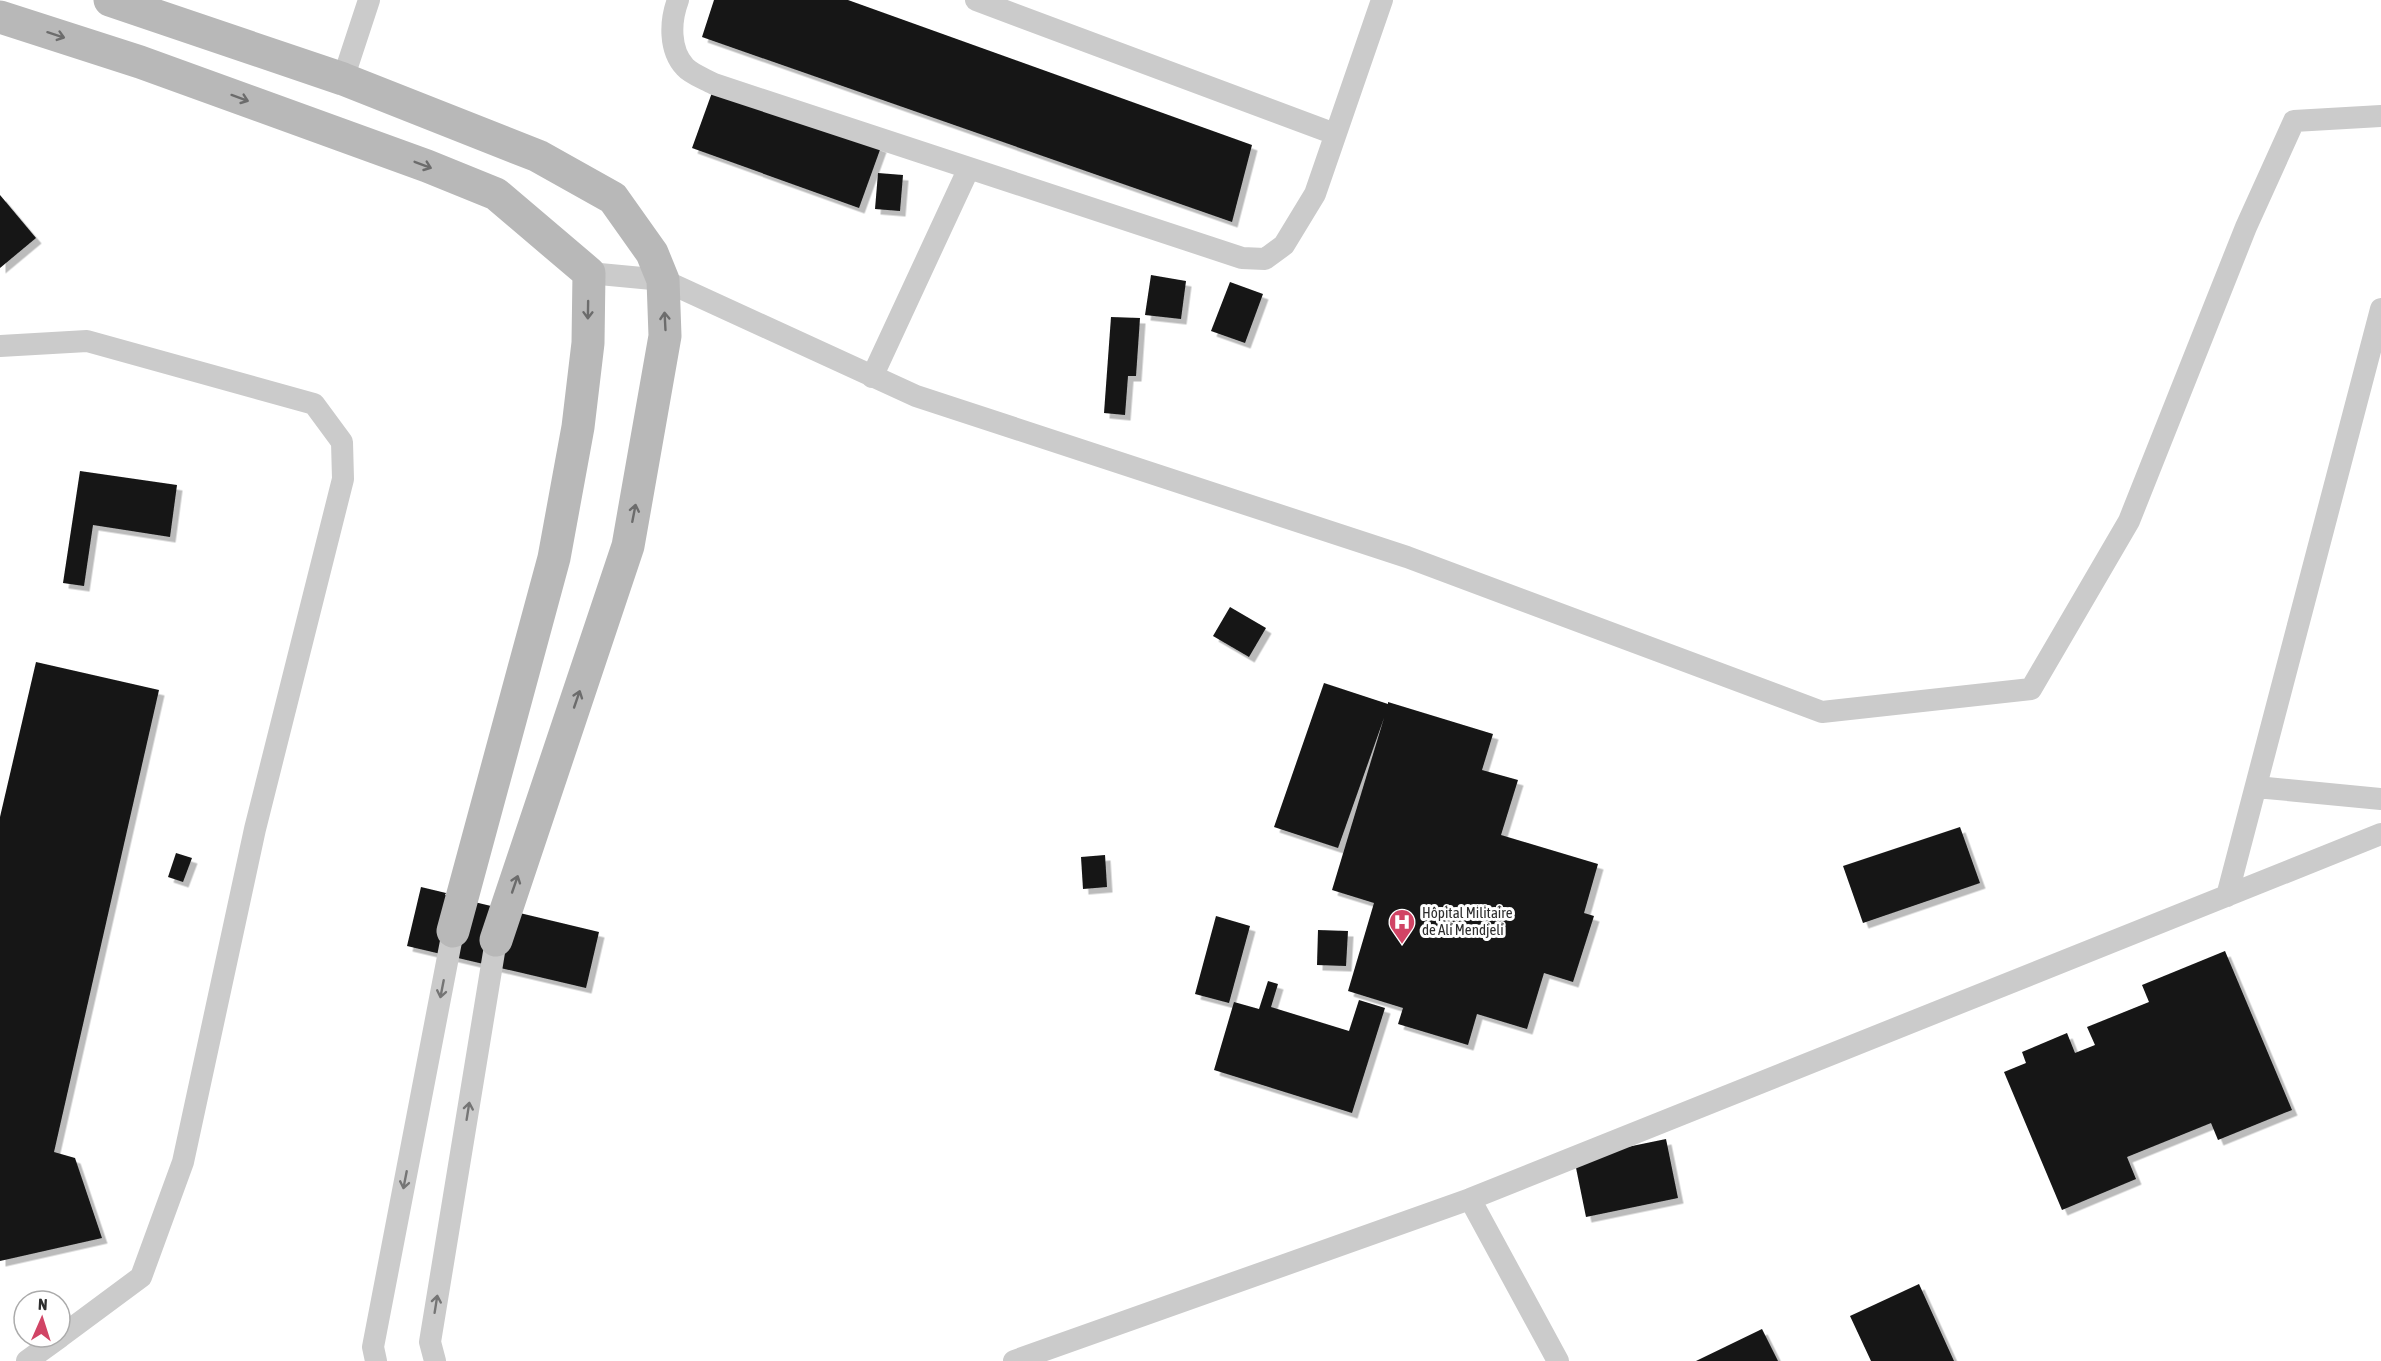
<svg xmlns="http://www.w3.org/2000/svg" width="2381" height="1361" font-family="'Asap Condensed',sans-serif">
<defs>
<filter id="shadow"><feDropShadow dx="5.5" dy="5.5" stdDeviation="0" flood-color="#0004"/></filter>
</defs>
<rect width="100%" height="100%" fill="#fff"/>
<path fill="#151515" filter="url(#shadow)" d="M714,0H848L1252,145L1232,222L702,37Z
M714,87L881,147L859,208L692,148Z
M878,173L903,175L900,211L875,209Z
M0,195L36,238L0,268Z
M1151,275L1186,281L1181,319L1145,315Z
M1230,282L1263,294L1245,343L1211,331Z
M1111,317L1140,318L1136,376H1128L1125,415L1104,413Z
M80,471L177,485L170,537L93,525L84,586L63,583Z
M1230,607L1266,628L1249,657L1213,636Z
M36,662L159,690L54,1152L75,1158L102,1238L0,1261V817Z
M1324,683L1388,704V702L1493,734L1482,770L1518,780L1501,835L1598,864L1584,913L1594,916L1573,982L1544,973L1527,1029L1477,1014L1468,1045L1398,1024L1403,1008L1348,991L1374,903L1332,890L1384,718L1338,848L1274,827Z
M1960,827L1980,883L1863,923L1843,866Z
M176,853L192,858L183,882L168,877Z
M1105,855L1107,887L1083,889L1081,857Z
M421,887L446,893L445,895L599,932L586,988L407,946Z
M1216,916L1250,926L1229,1003L1195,994Z
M1318,930L1348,931L1346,966L1317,965Z
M2225,951L2292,1110L2218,1140L2211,1123L2127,1157L2136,1179L2062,1210L2004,1072L2026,1063L2022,1052L2067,1033L2075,1053L2095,1045L2087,1027L2149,1002L2142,985Z
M1268,981L1278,984L1271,1007L1349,1031L1359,1000L1385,1008L1352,1113L1214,1070L1234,1002L1259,1009Z
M1666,1139L1678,1198L1586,1217L1574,1158Z
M1919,1284L1954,1361H1871L1850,1316Z
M1762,1329L1778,1361H1696Z"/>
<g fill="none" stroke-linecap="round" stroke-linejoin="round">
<path stroke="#cbcbcb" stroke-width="22" d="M678,0C670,21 669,50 685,67C691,74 705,79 714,84L1242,258L1265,259L1284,245L1315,194L1382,0
M976,0L1335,134
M343,79L369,0
M589,273L663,280L916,396L1407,557L1822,712L2031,689L2129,521L2246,227L2294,121L2381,116
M0,346L87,341L314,404L342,442L343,479L255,829L183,1162L141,1277L60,1337
M872,377L969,168
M2256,787L2381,799
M2227,896L2381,309
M1470,1199L1558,1361
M27,1361L60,1337
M376,1361L373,1347L453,931
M435,1361L430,1342L496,940
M1014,1361L1470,1199L2381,834"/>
<path stroke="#b8b8b8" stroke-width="33" d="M110,0L343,79L538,156L613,198L652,253L663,280L665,336L628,546L496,940
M0,17L140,62L427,166L496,194L589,273L588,343L578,427L554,558L453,931"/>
</g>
<defs><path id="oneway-shaft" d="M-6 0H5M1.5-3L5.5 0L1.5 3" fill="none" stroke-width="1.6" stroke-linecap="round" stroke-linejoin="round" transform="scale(1.5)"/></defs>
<g stroke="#6c6c6c">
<use href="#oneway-shaft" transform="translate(56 35) rotate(18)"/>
<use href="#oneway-shaft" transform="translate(240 98) rotate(20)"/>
<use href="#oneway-shaft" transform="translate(423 165) rotate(21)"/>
<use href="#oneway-shaft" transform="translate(588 310) rotate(91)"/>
<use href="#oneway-shaft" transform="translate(665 321) rotate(-93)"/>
<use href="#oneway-shaft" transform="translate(634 513) rotate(-79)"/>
<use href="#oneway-shaft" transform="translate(577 699) rotate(-71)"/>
<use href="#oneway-shaft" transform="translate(515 884) rotate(-71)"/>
</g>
<g stroke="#757575">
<use href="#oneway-shaft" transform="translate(442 989) rotate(101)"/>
<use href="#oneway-shaft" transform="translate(468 1111) rotate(-81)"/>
<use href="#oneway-shaft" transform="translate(405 1180) rotate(101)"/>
<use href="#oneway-shaft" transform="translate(436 1304) rotate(-81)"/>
</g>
<defs>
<g id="hospital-pin" transform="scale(1.35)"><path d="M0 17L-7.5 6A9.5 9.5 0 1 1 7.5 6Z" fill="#d14465" stroke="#fff"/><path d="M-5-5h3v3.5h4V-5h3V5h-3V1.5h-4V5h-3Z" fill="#fff"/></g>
</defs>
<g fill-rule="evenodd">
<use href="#hospital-pin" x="1402" y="922"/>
</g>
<g text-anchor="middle" stroke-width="6" stroke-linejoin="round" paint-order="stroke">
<g font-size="15" fill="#2e2e2e" stroke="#fff" text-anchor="start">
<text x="1422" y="918">Hôpital Militaire<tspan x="1422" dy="17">de Ali Mendjeli</tspan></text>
</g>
</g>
<g transform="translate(42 1319) rotate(3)"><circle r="28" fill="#ffffff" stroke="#ababab" stroke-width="1.5"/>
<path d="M0-4.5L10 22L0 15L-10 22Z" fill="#d14465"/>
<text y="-9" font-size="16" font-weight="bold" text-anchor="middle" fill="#2e2e2e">N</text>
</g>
</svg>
